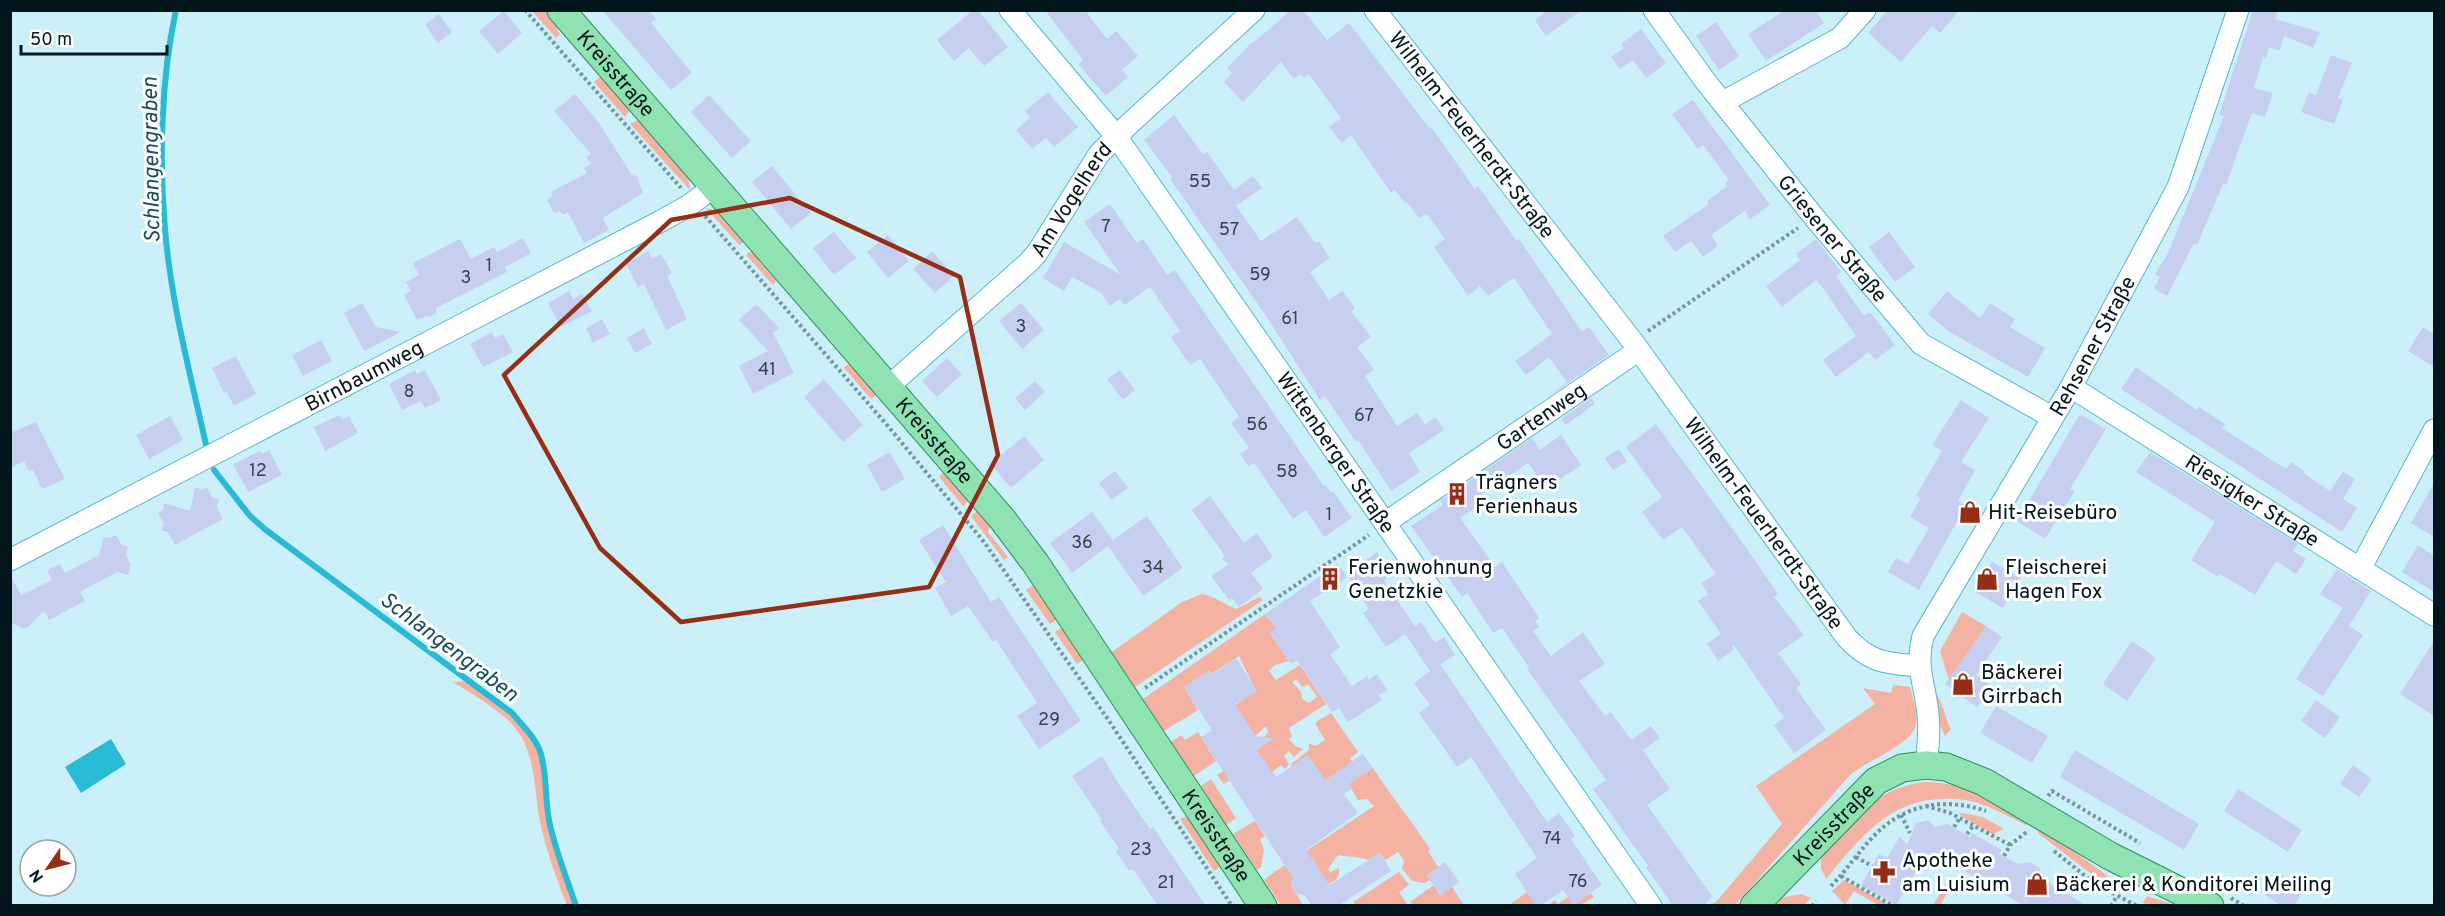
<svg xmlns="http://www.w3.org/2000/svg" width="2445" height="916" font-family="Overpass,sans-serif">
<rect width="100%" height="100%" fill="#cbf0f9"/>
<path fill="#f3b2a2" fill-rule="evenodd" d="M532,11H549C557,19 554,26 560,34L556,38Z
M600,77H606L632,107L625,117L594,82Z
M642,118L688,175L690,190L630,124Z
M706,208L718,211L744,241L739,245Z
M753,249L759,252V261L776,281L773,285L746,255Z
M849,363H854L877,390L876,395L871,399L844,368Z
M943,472H948L969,496L968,501L963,506L939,477Z
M976,512H982L991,524L988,532L1008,557L1004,560L971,516Z
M1032,586L1039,588L1057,615L1055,621L1050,624L1026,590Z
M1202,594C1215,596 1224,605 1237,609L1259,597L1263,600L1135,687L1112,652L1182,602Z
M1962,612L1986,626L1949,680L1940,651Z
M1265,614L1276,628L1270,633L1289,661L1275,665L1269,671L1276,680L1300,665L1326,704L1289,728L1292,736L1289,739L1295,746L1303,749L1294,757L1289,751L1284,756L1289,765L1285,769L1281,765L1272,772L1253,764L1224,784L1217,775L1268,742L1264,737L1268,732L1266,726L1255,736L1235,705L1256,691L1239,656L1211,674L1209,671L1184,687L1198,710C1187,718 1175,723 1164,731L1143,699ZM1297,679L1302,687L1308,684L1317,697L1309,703L1302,699L1301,692L1292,682Z
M1062,627L1067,628L1084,656L1082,661L1077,664L1055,632Z
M469,681C494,700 524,718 539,748C547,766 542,784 545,803C551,838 564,872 576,905H567C557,880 547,853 541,826C533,793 538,758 516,729C503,712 471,693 453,682Z
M1893,685L1910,687C1913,698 1918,713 1916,724C1913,745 1865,761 1850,775L1735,905H1709L1716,902L1782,824L1756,786L1875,704L1863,688L1891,693Z
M1931,689C1943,697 1944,717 1951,729L1945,736L1938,721Z
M1331,713L1358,752L1350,758L1361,776L1373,768C1391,796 1412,821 1430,849L1428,851L1438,867L1427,875L1430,880L1424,883L1412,881L1402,868L1404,861L1398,852L1385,860L1380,853L1368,860C1357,856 1349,857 1338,855L1328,869L1330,872L1339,868C1340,877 1336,881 1328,884L1313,860L1293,878L1291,885L1303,905H1281L1264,880L1273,873L1374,806L1367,799L1358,800L1340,770L1314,811L1323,777L1308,755L1292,766L1291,764L1309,750V743L1315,746L1325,740L1316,725V722Z
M1198,732L1216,761L1194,776L1171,742L1182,735L1185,740Z
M1211,779L1236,818L1226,825L1201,786Z
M1924,782C1970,783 1990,799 2028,821L2026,825C2012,818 1999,811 1984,805C1971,800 1957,798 1943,799C1889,799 1858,840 1826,879L1821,868V855C1855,819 1872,789 1924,782Z
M1962,813L1983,817L2004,829L1993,834L1961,816L1959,814Z
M1187,816L1192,817L1222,862L1220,867L1214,871L1180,819Z
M1255,821L1265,836L1260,839L1264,850L1261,867L1257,870L1233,834Z
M2040,827L2112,879L2107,886L2038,833Z
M1399,872L1409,885L1399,892L1407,904L1355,905L1353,902Z
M1844,880L1889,905H1878L1854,891L1845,905L1832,891Z
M1948,881L1953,884L1940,905H1933Z
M1434,885L1440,895L1452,887L1464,905H1413L1410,902Z
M1527,892L1535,904L1533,905L1508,906Z
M1591,893L1594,897L1581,905L1547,906L1555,900L1558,904L1568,897L1573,905Z
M1802,894L1811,898L1804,905L1772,906L1780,898Z
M2147,896L2175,905H2150L2143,903Z"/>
<path fill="#2bbad6" d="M111,739L126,764L81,793L65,767Z"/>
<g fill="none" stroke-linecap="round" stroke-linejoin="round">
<path stroke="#2bbad6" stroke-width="6" d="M176,10C161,78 159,160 165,229C171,303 191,377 207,449
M214,470L250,516L266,530L512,713C522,725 535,737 540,751C548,774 544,800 550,825C556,852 567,879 576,906"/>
</g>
<path fill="#c7cff1" d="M602,10H648L656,19L651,23L692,73L671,90Z
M973,10H978L1008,47L984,66L969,48L954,61L937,40Z
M1045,10H1085L1107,39L1116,31L1138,56L1122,70L1128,77L1106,96L1078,64L1083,60Z
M1291,10H1303L1327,40L1349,23L1429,128L1431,127L1475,189L1478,186L1516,240L1519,239L1582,332L1589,327L1609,355L1546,398L1567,382L1549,357L1526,375L1515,361L1552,334L1514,278L1488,296L1480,286L1468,296L1434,247L1445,239L1427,214L1419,218L1407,202L1405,203L1395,190L1391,193L1351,135L1342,143L1329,127L1341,118L1309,74L1304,78L1301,74L1294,79L1281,62L1243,102L1224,82L1232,73L1227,68L1252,42L1253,43Z
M1548,10H1582L1546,36L1535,20Z
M1785,10H1816L1824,23L1766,61L1748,34Z
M1888,10H1960L1940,33L1932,26L1901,62L1868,33Z
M2253,10H2278L2275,19L2320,32L2313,48L2284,36L2280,51L2269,47L2266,58L2263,57L2254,88L2273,93L2265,117L2252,113L2226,185L2223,184L2197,245L2194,243L2167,296L2154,289L2160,277L2155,274L2168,253L2224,116L2219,115Z
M504,11L522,33L498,54L479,31Z
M439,14L452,32L438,43L425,25Z
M1716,22L1739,56L1719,70L1696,36Z
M1641,29L1666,63L1646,78L1633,60L1620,69L1611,57L1624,48L1621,44Z
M2331,55L2352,63L2338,98L2343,100L2334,124L2301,112L2309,92L2316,95Z
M1048,92L1078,127L1054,147L1046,138L1032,149L1016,130L1030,118L1025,111Z
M575,94L599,123L632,175L637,176L643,193L603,218L609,230L584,243L568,212L562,215L560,211L554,213L547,199L553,196L551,192L587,173L584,168L591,164L586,157L591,154L554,111Z
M709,95L751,141L732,158L691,112Z
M1693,100L1770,205L1750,219L1745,211L1711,235L1718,246L1703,257L1691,241L1675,252L1663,236L1709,204L1707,201L1727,186L1725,183L1729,180L1703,145L1698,149L1672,114Z
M1174,115L1203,154L1207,152L1234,190L1253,176L1262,188L1236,206L1261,241L1297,217L1315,243L1319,241L1330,258L1310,272L1329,300L1342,291L1355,308L1351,311L1371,337L1357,347L1374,370L1365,376L1397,426L1417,413L1425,424L1436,417L1444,430L1409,453L1420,472L1391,491L1358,440L1356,442L1325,396L1320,400L1264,313L1170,179L1172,177L1144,140Z
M772,166L811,213L791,229L752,182Z
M1110,204L1137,243L1143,239L1167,275L1175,270L1324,486L1325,485L1331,493L1333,491L1352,518L1324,537L1306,510L1293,519L1254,463L1249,467L1240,454L1249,448L1231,423L1239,417L1200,359L1190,365L1171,337L1180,331L1150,287L1124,305L1120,299L1110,306L1100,292L1072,277L1064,291L1043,278L1064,242L1121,275L1084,222Z
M834,232L856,258L834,275L813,248Z
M1889,232L1915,267L1895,282L1869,247Z
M888,235L909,261L888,278L867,252Z
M523,238L531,253L505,267L507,272L436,308V314L429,317L426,316L417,320L404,295L411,291L406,282L419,275L413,263L460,239L471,259L494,247L497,252Z
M1816,239L1841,272L1836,276L1864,316L1870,312L1895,345L1875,360L1869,352L1836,377L1823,360L1856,336L1822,287L1816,280L1782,307L1766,286L1800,260L1796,254Z
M648,251L652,259L661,254L672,273L667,276L687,319L666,330L644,284L638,287L626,264Z
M932,251L954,276L935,293L913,269Z
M569,291L573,299L582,294L592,311L561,327L548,303Z
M1947,291L1980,318L1990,303L2015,319L2010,327L2045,348L2028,377L1948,331L1928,314Z
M362,303L376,327L401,332L364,351L344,313Z
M1021,303L1044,330L1022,349L999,321Z
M756,304L779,328L773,333L794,373L753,394L739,366L768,351L739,320Z
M602,319L610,334L593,343L586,328Z
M2423,327L2434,334V367L2408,351Z
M644,328L652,344L635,353L627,338Z
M492,332L495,338L503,334L513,352L483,367L470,344Z
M321,340L332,361L303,376L292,355Z
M236,356L256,394L234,406L226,391L224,393L212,368Z
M947,358L962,374L937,397L922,381Z
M2136,367L2197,410L2199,407L2225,424L2222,428L2286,469L2291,462L2304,471L2303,473L2330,491L2343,472L2355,479L2343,499L2357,508L2342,532L2121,389Z
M415,370L417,374L425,370L441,400L425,408L421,401L402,410L389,384Z
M1120,370L1135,390L1123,400L1107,379Z
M824,379L863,425L843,442L804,397Z
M1035,381L1045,392L1025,410L1015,398Z
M1591,398L1595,404L1566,425L1561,419Z
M1961,400L1989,418L1961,462L1975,470L1958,501L1966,505L1919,590L1888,572L1896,558L1908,564L1929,528L1910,517L1921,498L1916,496L1942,451L1932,445Z
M2080,414L2106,429L2070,489L2075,491L2045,539L2017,521Z
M339,415L342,420L349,416L358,433L325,451L314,427Z
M170,416L183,440L149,459L136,435Z
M36,422L65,479L42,489L33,470L29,471L24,461L10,468V433Z
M1656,424L1745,546L1778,594L1774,597L1804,635L1778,653L1801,684L1796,688L1826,730L1794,753L1774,725L1784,718L1733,644V650L1718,661L1707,644L1721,634L1698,601L1708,594L1701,583L1716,574L1682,527L1663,540L1642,512L1662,497L1626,447Z
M1561,435L1581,465L1546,489L1528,463L1480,495L1485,502L1460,518L1495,567L1502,562L1539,618L1535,621L1539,627L1533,631L1551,656L1583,632L1605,664L1579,681L1605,716L1611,712L1631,740L1651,726L1660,738L1643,750L1670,789L1647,805L1712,896L1704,906H1673L1646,867L1648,866L1593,789L1606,780L1527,669L1529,668L1502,628L1493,633L1467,593L1462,597L1411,526L1443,505L1440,501L1532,438L1540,450Z
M1024,436L1044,460L1011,488L991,464Z
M1619,449L1627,462L1613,470L1605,458Z
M269,450L282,475L248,492L233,464L260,451L262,454Z
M890,452L905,479L882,492L867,465Z
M2150,452L2298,544L2293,551L2306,559L2296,574L2276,561L2255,595L2220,574L2218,577L2191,560L2215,522L2136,472Z
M1115,471L1128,488L1111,500L1099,483Z
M2434,483V537L2411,523Z
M195,487L203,490L207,487L212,497L219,500L217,506L223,519L175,545L168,532L161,530L164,523L158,513L163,510L164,503L190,511Z
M1210,496L1244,543L1257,533L1273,557L1251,573L1263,589L1239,607L1232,598L1229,600L1211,576L1228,565L1222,558L1225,556L1192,510Z
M1092,512L1113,540L1147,516L1183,568L1143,596L1108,546L1072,573L1050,543Z
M943,525L991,602L999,597L1081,721L1039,749L1017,716L1037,703L996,640L993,642L968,606L951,616L935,588L946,582L919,540Z
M116,535L121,544L128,547L126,555L131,564L128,575L117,572L80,592L85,601L49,620L44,611L28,627L22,628L10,622V575L21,595L52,580L47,570L60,564L65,573L99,555L104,537L110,538Z
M2418,545L2434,556V592L2402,572Z
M1377,552L1391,572L1385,577L1387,579L1384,581L1415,626L1421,622L1435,643L1444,637L1455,655L1430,671L1405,634L1386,647L1363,613L1369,609L1346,573Z
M1992,562L2020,578L2003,608L1975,592Z
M1338,564L1347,577L1310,601L1340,647L1330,654L1352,686L1367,676L1369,680L1377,674L1387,690L1379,695L1382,700L1348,722L1339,708L1332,712L1297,660L1291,664L1270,632L1276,628L1265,614Z
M2337,569L2371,591L2349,626L2363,635L2323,696L2296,679L2343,608L2320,594Z
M1986,626L2002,637L1976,675L1992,686L1977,707L1945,684Z
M2132,641L2156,658L2127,701L2103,684Z
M2434,641V716L2400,694Z
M1236,658L1257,691L1235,704L1255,736L1275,738L1256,749L1276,777L1308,755L1325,780L1363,754L1373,768L1349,784L1352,788L1344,794L1358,813L1306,850L1329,885L1380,853L1391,871L1338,906H1312L1304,895L1297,894L1291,885L1293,878L1201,737L1212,730L1184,687L1209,671L1211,674L1219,670Z
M1440,664L1547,822L1559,813L1575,836L1571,839L1602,885L1573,905L1563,890L1540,906H1536L1515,874L1537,858L1471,757L1457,767L1419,713L1430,705L1414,683Z
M2316,700L2340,717L2325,738L2301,721Z
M1996,706L2048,736L2032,763L1980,733Z
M2075,750L2199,824L2184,850L2060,777Z
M1102,756L1119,784L1150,829L1153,827L1206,906H1158L1133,869L1129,871L1116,852L1119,849L1100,821L1102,820L1072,776Z
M2353,765L2372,779L2359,797L2340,784Z
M2238,789L2302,830L2288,852L2224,811Z
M1928,820L1935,827L1947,824L1970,837L1972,833L2002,850L1999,854L2018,864L2030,862L2040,868L2042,879L2087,906H2024L1943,858L1921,864L1896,905L1861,885L1879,854L1887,858L1900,836L1907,845L1916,823Z
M1445,862L1459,882L1441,895L1426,875Z
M2279,873L2304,890L2294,906H2281L2265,895Z"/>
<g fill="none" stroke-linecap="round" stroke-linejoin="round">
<g stroke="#53b9d0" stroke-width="23">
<g id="minor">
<path id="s1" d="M1010,10L1116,136L1651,906"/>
<path id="s2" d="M1375,10L1633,342L1847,638C1870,663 1887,663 1919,666"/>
<path id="s3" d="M1654,10L1706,82L1814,217L1921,344L2052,417"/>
<path d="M1723,102L1840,38L1865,10"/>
<path id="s4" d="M888,387L1029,262L1037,253L1099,154L1126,127L1254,10"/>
<path id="s5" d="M2071,387L2434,615"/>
<path id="s6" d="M1385,523L1639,350"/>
<path id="s7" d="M10,560L661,221L688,206L714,187"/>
<path d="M2360,569L2434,430"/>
<path id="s8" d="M1926,765C1928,748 1930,731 1928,714C1925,683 1915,668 1923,636L2071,387L2178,187L2238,10"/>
</g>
</g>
<g stroke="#2d8f5d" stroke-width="29">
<g id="major">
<path id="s9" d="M561,10L1003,520L1036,564L1263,906"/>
<path id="s10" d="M1754,906L1876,781L1902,768L1926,765L1946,767L1984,782L2110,856L2210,906"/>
</g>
</g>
<path stroke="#77959c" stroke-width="4" stroke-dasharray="3 3" stroke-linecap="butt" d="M525,10L681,188
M705,216L887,425L984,542L1105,715L1232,906
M1648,331L1798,228
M1145,688L1369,535
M2048,796L2052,791L2140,843
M1926,806L1950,813L2010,845
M1901,815L1910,833
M1954,827L1959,819
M1967,834L1973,826
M2054,851L2094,883L2137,906
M2004,856L2010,845L2028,831
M1856,857L1872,866
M1841,876L1893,906
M1831,886C1847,870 1858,852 1874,836C1904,804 1945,797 1986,811
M1982,892L1987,884
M2231,898L2244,906
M1812,906L1816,901
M2111,906L2117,896"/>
<use href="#minor" stroke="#fff" stroke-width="21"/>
<use href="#major" stroke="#8fe3b3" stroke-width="27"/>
</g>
<path fill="none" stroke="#962e15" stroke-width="4.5" stroke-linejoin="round" d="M790,198L960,277L998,455L929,587L681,622L600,548L504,375L671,220Z"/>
<defs>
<g id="building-bare" transform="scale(1.8)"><path d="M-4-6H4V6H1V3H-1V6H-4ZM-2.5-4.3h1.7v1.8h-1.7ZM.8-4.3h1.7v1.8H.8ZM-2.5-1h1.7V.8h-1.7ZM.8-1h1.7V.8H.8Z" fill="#962e15" stroke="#fff" stroke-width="2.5" paint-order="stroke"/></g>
<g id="shop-bare" transform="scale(1.8)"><path d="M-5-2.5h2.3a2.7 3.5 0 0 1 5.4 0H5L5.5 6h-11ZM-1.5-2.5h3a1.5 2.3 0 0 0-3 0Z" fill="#962e15" stroke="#fff" stroke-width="2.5" paint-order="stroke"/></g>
<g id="pharmacy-bare" transform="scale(1.8)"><path d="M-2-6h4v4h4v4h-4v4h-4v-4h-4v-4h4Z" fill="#962e15" stroke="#fff" stroke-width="2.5" paint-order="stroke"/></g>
</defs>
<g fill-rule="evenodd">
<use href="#building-bare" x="1457" y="494"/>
<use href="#shop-bare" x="1970" y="512"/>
<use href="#building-bare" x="1330" y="579"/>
<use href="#shop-bare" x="1987" y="579"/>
<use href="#shop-bare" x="1963" y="684"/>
<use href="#pharmacy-bare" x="1884" y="872"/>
<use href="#shop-bare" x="2037" y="884"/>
</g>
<g text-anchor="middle" stroke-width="6" stroke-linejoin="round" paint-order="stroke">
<g font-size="18" fill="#324450">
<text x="1200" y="187">55</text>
<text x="1106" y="232">7</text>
<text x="1229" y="235">57</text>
<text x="489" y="271">1</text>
<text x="1260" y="280">59</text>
<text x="466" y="283">3</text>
<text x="1290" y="324">61</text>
<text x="1021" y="332">3</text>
<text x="767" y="375">41</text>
<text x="409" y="397">8</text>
<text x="1364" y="421">67</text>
<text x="1257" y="430">56</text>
<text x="258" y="476">12</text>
<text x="1287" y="477">58</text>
<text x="1329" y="520">1</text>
<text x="1082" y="548">36</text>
<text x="1153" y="573">34</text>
<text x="1049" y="725">29</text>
<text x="1552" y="844">74</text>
<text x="1141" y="855">23</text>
<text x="1578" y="887">76</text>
<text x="1166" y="888">21</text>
</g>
<g font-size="21" fill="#01151a" stroke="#fff">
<text dy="7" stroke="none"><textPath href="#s9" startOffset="84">Kreisstraße</textPath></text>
<text dy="7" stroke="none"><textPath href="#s2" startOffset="158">Wilhelm-Feuerherdt-Straße</textPath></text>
<text dy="7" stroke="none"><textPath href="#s4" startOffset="264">Am Vogelherd</textPath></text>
<text dy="7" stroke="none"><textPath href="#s3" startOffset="290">Griesener Straße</textPath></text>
<text dy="7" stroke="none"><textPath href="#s8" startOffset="466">Rehsener Straße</textPath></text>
<text dy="7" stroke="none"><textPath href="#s7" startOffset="399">Birnbaumweg</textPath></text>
<text dy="7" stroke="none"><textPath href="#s6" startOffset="189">Gartenweg</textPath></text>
<text dy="7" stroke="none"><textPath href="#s9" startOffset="570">Kreisstraße</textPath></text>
<text dy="7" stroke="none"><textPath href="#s1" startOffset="550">Wittenberger Straße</textPath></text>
<text dy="7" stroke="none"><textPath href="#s5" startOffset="214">Riesigker Straße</textPath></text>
<text dy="7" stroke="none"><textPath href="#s2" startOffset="644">Wilhelm-Feuerherdt-Straße</textPath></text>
<text dy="7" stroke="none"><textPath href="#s10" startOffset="114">Kreisstraße</textPath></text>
<text dy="7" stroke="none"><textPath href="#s9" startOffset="1056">Kreisstraße</textPath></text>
</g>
<g font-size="21" fill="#01151a" stroke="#fff" text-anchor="start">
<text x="1475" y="489">Trägners<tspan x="1475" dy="24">Ferienhaus</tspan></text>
<text x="1988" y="519">Hit-Reisebüro</text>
<text x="1348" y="574">Ferienwohnung<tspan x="1348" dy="24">Genetzkie</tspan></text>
<text x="2005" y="574">Fleischerei<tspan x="2005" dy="24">Hagen Fox</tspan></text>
<text x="1981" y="679">Bäckerei<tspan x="1981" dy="24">Girrbach</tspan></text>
<text x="1902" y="867">Apotheke<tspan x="1902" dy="24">am Luisium</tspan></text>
<text x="2055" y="891">Bäckerei &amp; Konditorei Meiling</text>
</g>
<g font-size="22" font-style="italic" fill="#164f5a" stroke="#fff">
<text transform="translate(150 160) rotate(-91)" y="8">Schlangengraben</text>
<text transform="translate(450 646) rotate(37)" y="8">Schlangengraben</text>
</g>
</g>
<rect width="2445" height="916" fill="none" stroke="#01151a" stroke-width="24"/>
<g transform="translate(48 868) rotate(235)"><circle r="28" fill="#ffffff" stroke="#99a1a3" stroke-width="1.5"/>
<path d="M0-4.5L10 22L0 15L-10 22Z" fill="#962e15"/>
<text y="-9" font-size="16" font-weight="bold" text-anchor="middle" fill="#01151a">N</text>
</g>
<path d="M21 45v9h146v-9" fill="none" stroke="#01151a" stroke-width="3"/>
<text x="30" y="45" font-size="18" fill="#01151a" stroke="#ffffff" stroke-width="4.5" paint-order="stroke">50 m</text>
</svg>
